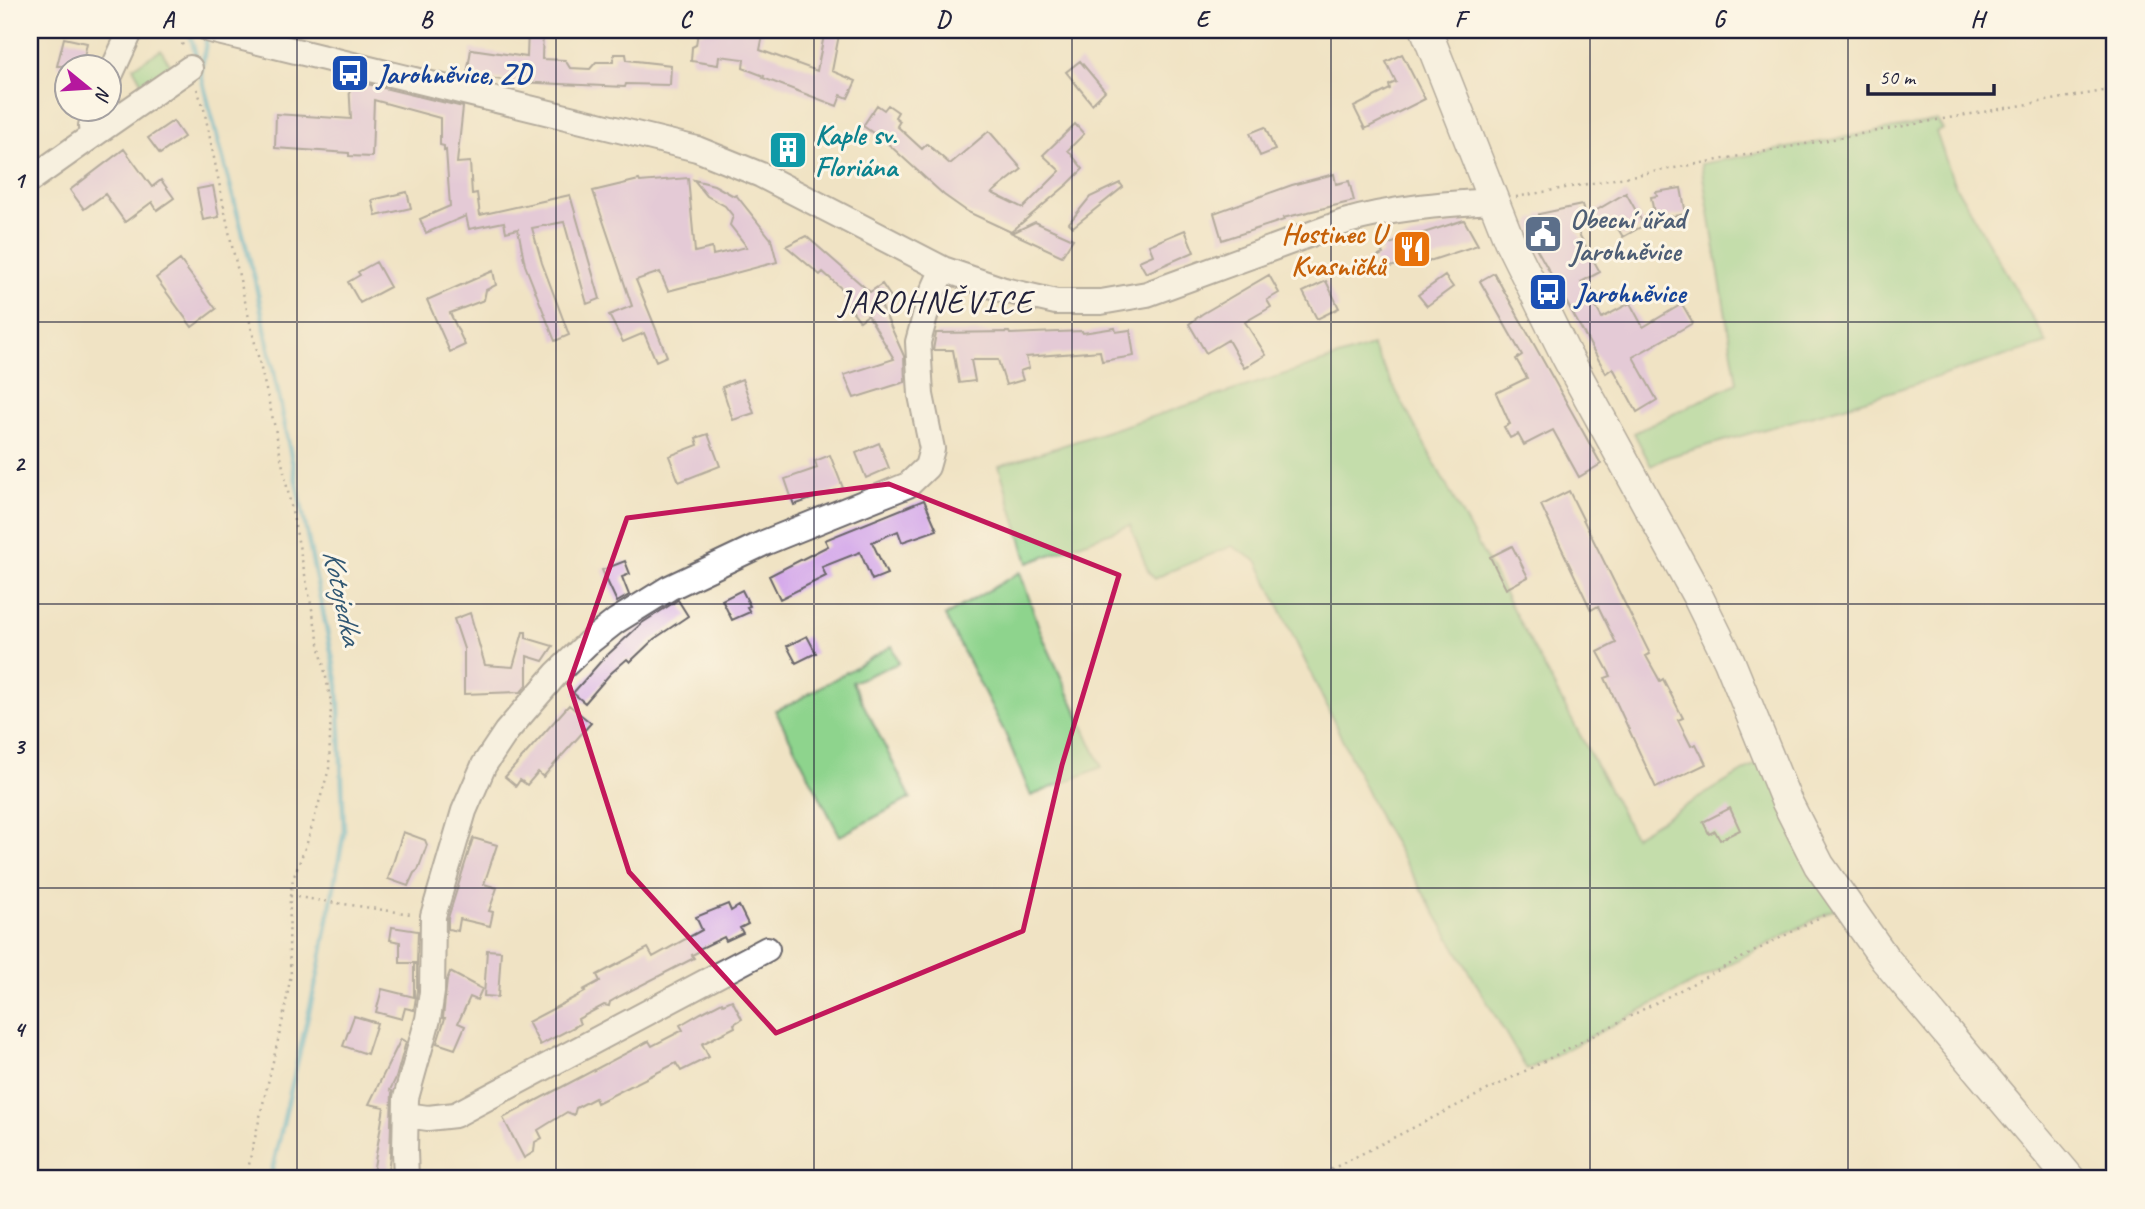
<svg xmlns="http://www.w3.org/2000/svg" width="2145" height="1209" font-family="Caveat,sans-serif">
<rect width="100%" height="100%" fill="#fcf5e5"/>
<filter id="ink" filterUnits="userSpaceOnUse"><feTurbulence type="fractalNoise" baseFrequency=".0143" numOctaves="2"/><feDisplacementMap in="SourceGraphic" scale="14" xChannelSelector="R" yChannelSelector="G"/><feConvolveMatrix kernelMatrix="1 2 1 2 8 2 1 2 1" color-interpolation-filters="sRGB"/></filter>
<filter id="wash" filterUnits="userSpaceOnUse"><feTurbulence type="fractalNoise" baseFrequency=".00686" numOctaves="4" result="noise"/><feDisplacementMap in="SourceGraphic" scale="28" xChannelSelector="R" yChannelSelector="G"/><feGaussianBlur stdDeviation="1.57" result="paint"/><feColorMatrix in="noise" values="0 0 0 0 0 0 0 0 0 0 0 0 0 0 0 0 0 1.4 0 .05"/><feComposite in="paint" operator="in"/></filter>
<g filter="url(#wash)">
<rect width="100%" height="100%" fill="#f0e3c4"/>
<path fill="#8ed48d" stroke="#587b64" stroke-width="2" d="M161,50L171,66L142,83L133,67Z
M1937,120L1943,130L1936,132L1954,183L2047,343L1845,406L1668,457L1651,466L1634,433L1737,383L1701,164Z
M1372,346L1634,836L1768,757L1844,904L1527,1070L1381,821L1258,562L1232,546L1168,572L1155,579L1148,571L1130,525L1028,563L999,466Z
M1020,572L1041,633L1102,767L1031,796L1005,733L945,616Z
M892,646L899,663L852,682L911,798L840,836L775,710L791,704Z"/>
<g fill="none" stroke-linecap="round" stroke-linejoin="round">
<path stroke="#4aaac9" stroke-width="5" d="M189,30L255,280L338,685L344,832L318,973L270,1179
M201,72L207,36"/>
</g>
<g id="blocks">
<path fill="#d5aaeb" d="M528,30H543L542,59L565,60L570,68L590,69L596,62H613L614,54H626L627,60L671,65L670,85L626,84L625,87L517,82L467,75L471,49L527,57Z
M703,30H764L760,50L817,71L825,30H840L832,71L856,81L848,98L841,95L837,106L763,78L764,76L743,68L744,59L719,56L718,65L691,61L692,47L696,45L698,32L703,33Z
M64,38L87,43L82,66H57Z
M1402,54L1425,99L1365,129L1354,107L1390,89L1389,85L1396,82L1386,62Z
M1080,61L1105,91L1092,104L1066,72Z
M349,82H359L463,107L457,163L470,162L472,194L477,193L480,215L570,195L600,299L587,304L564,222L532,228L542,263L569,335L555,341L525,265L518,229L506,232L504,222L469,229L466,216L426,233L420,219L450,206L446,150L444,151V146L440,145V118L374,100L372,157L349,156V153L275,148L276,114L351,119Z
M877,105L884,110L888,105L898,112L895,117L900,121L897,126L922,149L927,144L950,164L989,131L1022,169L992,193L1023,208L1060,171L1043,155L1075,124L1084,134L1068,150L1083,169L1068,184L1011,232L968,212L944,195L886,142L863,126Z
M173,121L184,137L160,154L148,138Z
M1265,127L1275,150L1260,156L1250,133Z
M124,149L152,187L161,180L174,198L157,210L152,202L125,222L105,194L84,209L70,190Z
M1334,174L1336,184L1349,181L1354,201L1283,218L1284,220L1222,240L1214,213L1292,185Z
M688,178L695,252L712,248L713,255L747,247L730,225L733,216L725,206L707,196L694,180L714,185L734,196L736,195L771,239L777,262L668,291L660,272L636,280L667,356L656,361L644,333L623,342L609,315L632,306L593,191L639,180L640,182Z
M1120,183L1123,187L1073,227L1069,223L1090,197Z
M213,186L219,217L203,220L197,189Z
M1681,188L1686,214L1655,219L1651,197L1657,196L1656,192Z
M407,192L411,208L376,216L372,200Z
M1626,193L1644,225L1623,237L1612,219L1603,225L1601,221L1575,227L1600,272L1581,282L1602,318L1630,303L1643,327L1682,304L1693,323L1633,357L1657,400L1637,412L1613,368L1606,373L1529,235L1532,233L1529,226L1532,219L1539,218V214L1582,205L1585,217Z
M1464,220L1478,245L1408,268L1406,262L1378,271L1374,258L1383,254L1380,247Z
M1035,222L1073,239L1062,256L1012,233Z
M1185,230L1194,252L1146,273L1139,261L1153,255L1149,245Z
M806,236L870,292L882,284L891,297L881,305L904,356L905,382L854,398L844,375L894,359L868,315L860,321L844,300L843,290L823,272L820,275L786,246Z
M180,260L216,309L192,327L156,278Z
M376,262L390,287L360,303L348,282L360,275L358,272Z
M493,271L496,285L486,290L484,300L450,313L465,345L450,352L427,300Z
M1494,273L1601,464L1579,477L1553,430L1524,445L1518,434L1510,438L1504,427L1510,424L1496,393L1527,378L1516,359L1522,355L1480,281Z
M1269,275L1279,293L1267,300L1271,307L1245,322L1266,355L1244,368L1228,340L1206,353L1189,324L1202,314Z
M1445,276L1453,287L1427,306L1418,295Z
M1326,281L1339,308L1317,319L1303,292Z
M1115,328L1116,332L1130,330L1134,356L1102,361L1100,351L1026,357L1029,368L1020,371L1023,380L1006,385L998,360H971L975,381L959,383L953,350H933L936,333L1009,332L1010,334L1082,331L1083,333Z
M742,379L754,413L733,420L722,387Z
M708,434L720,466L679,482L669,456L698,445L696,438Z
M879,443L889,468L866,478L856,453Z
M830,455L843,488L794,505L785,479L817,468L815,461Z
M1569,491L1650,654L1646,656L1660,681L1663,679L1683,718L1678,720L1691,746L1696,744L1706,764L1656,788L1605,678L1611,676L1598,652L1616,643L1598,606L1591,610L1541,505Z
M924,500L937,530L902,542L898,531L872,542L887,574L872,580L860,552L822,567L826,576L780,599L769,576L828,546L825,540Z
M1512,546L1528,577L1506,589L1490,557Z
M625,561L630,574L622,577L629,595L617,602L602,570Z
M742,590L750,606L747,607L750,612L732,620L722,600Z
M678,600L688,616L654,639L630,662L627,659L610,674L585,703L573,693L602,660L642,623Z
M470,613L485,665L513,667L523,632H526V638L553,646L543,661L527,656V685L521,692L464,694V649L454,619Z
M807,636L816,653L796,663L787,646Z
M569,705L591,723L543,777L538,772L527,785L520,780L516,786L505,777Z
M1730,808L1740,830L1720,840L1715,831L1709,834L1703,822Z
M403,832L425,840L427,845L418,870L414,873L408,886L388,879Z
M473,838L497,845L484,884L497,888L489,911L493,912L490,926L460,919L458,931L448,929V918Z
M728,904L731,911L739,906L748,924L740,928L743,933L726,941L724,937L699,949L700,951L692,955L694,958L620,996L610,1002L609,1006L604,1005L578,1019L580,1024L540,1045L528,1022L585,992L583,990L600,981L597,975L648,948L653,957L702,930L696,917Z
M392,927L418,931L417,963H400V942L390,940Z
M487,950L501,951L498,997L484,996Z
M414,964H417V991L414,1010L405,1008L402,1019L376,1012L382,989L414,997Z
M450,972L482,989L477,1000L470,997L458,1023L465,1026L455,1049L437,1043L445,1018H443L447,980Z
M732,1000L742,1019L734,1024L735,1027L702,1044L709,1057L681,1071L676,1063L597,1103L595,1098L576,1108L574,1115L567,1112L538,1130L542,1138L535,1142L534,1152L524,1158L503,1118L649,1041L652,1046L683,1030L680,1025L701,1013L722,1002L723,1004Z
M354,1016L377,1023L367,1054L343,1046Z
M401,1039L406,1042L396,1078L390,1090L392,1091L390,1156L387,1179H372L384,1107L369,1104Z"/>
</g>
</g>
<g filter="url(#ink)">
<use href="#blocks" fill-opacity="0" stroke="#6a666b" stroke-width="2"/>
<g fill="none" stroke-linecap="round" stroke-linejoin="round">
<g stroke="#6a666b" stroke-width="28">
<path id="minor" d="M210,30L697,149L761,175L943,269L1004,290L1056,302H1101L1147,294L1344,222C1392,208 1441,204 1492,201
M108,80L131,30
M92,136L190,68
M30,180L92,136L91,126L96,108
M406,1115L428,1118L455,1115L767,949
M406,1179L405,1151L406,1098L428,1019L432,992L433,916L464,811L484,765L506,732L557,673L588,643L616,621L669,588L764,543L908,485L927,467L932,449L921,395L918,342L930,298L943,269"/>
</g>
<g stroke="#6a666b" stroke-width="33">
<path id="major" d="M1426,30L1509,240L1567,357L1697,595L1729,660L1786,800L1819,865L1885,959L2070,1179"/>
</g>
<path stroke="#6a666b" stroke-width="2.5" stroke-dasharray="2 5" stroke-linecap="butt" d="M178,30L184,50
M197,89L204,109L232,246L275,428L331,702L329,769L307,843L293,879L290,896L289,952L291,974L283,1019L250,1159L247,1179
M1516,197L1937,120L2115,89
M290,896L411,914
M1312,1179L1527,1070L1826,914"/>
<use href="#minor" stroke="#fff" stroke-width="24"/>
<use href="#major" stroke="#fff" stroke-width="30"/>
</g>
</g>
<path d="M0 0H2145V1209H0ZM889,484L1119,575L1062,765L1023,931L776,1033L629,872L569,684L627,518Z" fill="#f0e3c4" fill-opacity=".55" fill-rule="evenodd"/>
<path fill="none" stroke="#c2185b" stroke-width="5" stroke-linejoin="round" d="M889,484L1119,575L1062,765L1023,931L776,1033L629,872L569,684L627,518Z"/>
<path fill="none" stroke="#22223b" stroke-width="2" stroke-opacity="0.55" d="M297,30V1179M556,30V1179M814,30V1179M1072,30V1179M1331,30V1179M1590,30V1179M1848,30V1179M30,322H2115M30,604H2115M30,888H2115"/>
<defs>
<g id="bus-square" transform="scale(2.0125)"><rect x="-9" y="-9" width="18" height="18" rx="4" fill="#1a4fb4" stroke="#fcf5e5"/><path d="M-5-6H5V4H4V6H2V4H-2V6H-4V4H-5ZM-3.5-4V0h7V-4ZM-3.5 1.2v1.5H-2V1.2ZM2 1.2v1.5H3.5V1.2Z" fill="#fff"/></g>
<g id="building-square" transform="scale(2.0125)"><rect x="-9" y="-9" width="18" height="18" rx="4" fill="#0f9aa8" stroke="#fcf5e5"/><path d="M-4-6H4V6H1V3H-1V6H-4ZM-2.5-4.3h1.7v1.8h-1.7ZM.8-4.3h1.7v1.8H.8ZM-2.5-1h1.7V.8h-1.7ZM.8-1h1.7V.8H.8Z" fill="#fff"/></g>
<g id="civic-square" transform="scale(2.0125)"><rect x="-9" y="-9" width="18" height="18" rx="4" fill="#5c6f8a" stroke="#fcf5e5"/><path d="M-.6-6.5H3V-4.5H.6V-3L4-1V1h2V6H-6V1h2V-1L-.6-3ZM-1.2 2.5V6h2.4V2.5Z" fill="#fff"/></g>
<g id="restaurant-square" transform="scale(2.0125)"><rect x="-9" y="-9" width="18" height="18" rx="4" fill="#e8710a" stroke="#fcf5e5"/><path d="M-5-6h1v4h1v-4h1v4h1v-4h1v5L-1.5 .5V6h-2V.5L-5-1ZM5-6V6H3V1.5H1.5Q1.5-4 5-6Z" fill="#fff"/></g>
</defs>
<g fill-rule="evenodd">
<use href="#bus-square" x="350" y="73"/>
<use href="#building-square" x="788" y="150"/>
<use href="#civic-square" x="1543" y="234"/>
<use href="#restaurant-square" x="1412" y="249"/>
<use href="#bus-square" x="1548" y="292"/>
</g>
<g text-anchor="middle" stroke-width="6" stroke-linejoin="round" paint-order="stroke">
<g font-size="28" font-weight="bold" fill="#164399" stroke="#fcf5e5" text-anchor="start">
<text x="377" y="83">Jarohněvice, ZD</text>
<text x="1575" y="302">Jarohněvice</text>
</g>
<g font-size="28" font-weight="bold" fill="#0d838f" stroke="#fcf5e5" text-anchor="start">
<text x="815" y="144">Kaple sv.<tspan x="815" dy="32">Floriána</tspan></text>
</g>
<g font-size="28" font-weight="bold" fill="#4e5e75" stroke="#fcf5e5" text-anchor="start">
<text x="1570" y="228">Obecní úřad<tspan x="1570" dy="32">Jarohněvice</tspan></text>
</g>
<g font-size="28" font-weight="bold" fill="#c56008" stroke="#fcf5e5" text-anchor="end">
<text x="1385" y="243">Hostinec U<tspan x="1385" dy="32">Kvasničků</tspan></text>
</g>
<g font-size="30" font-style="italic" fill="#325874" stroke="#fcf5e5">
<text transform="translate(343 597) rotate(78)" y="10">Kotojedka</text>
</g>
<g font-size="32" letter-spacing="2" fill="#22223b" stroke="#fcf5e5">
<text x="936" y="312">JAROHNĚVICE</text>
</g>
</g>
<rect width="2145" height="1209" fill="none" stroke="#fcf5e5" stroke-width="77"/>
<g transform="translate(88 88) rotate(108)"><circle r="33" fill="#fcf5e5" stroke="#a5a1a1" stroke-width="2"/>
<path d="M0-5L12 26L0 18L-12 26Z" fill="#b5179e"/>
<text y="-10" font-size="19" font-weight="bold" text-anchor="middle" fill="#22223b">N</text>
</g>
<path d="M1868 84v10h126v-10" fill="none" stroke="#22223b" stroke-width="3.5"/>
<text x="1879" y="84" font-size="21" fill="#22223b" stroke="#fcf5e5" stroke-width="5" paint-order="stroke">50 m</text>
<rect x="38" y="38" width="2068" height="1132" fill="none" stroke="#22223b" stroke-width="2.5"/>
<g font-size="23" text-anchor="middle" font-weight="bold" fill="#22223b">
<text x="168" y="27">A</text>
<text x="426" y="27">B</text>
<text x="685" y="27">C</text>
<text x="943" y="27">D</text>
<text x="1202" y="27">E</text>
<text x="1460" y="27">F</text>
<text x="1719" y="27">G</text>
<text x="1977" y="27">H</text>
<text x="19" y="188">1</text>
<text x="19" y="471">2</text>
<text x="19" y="754">3</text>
<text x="19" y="1037">4</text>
</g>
</svg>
